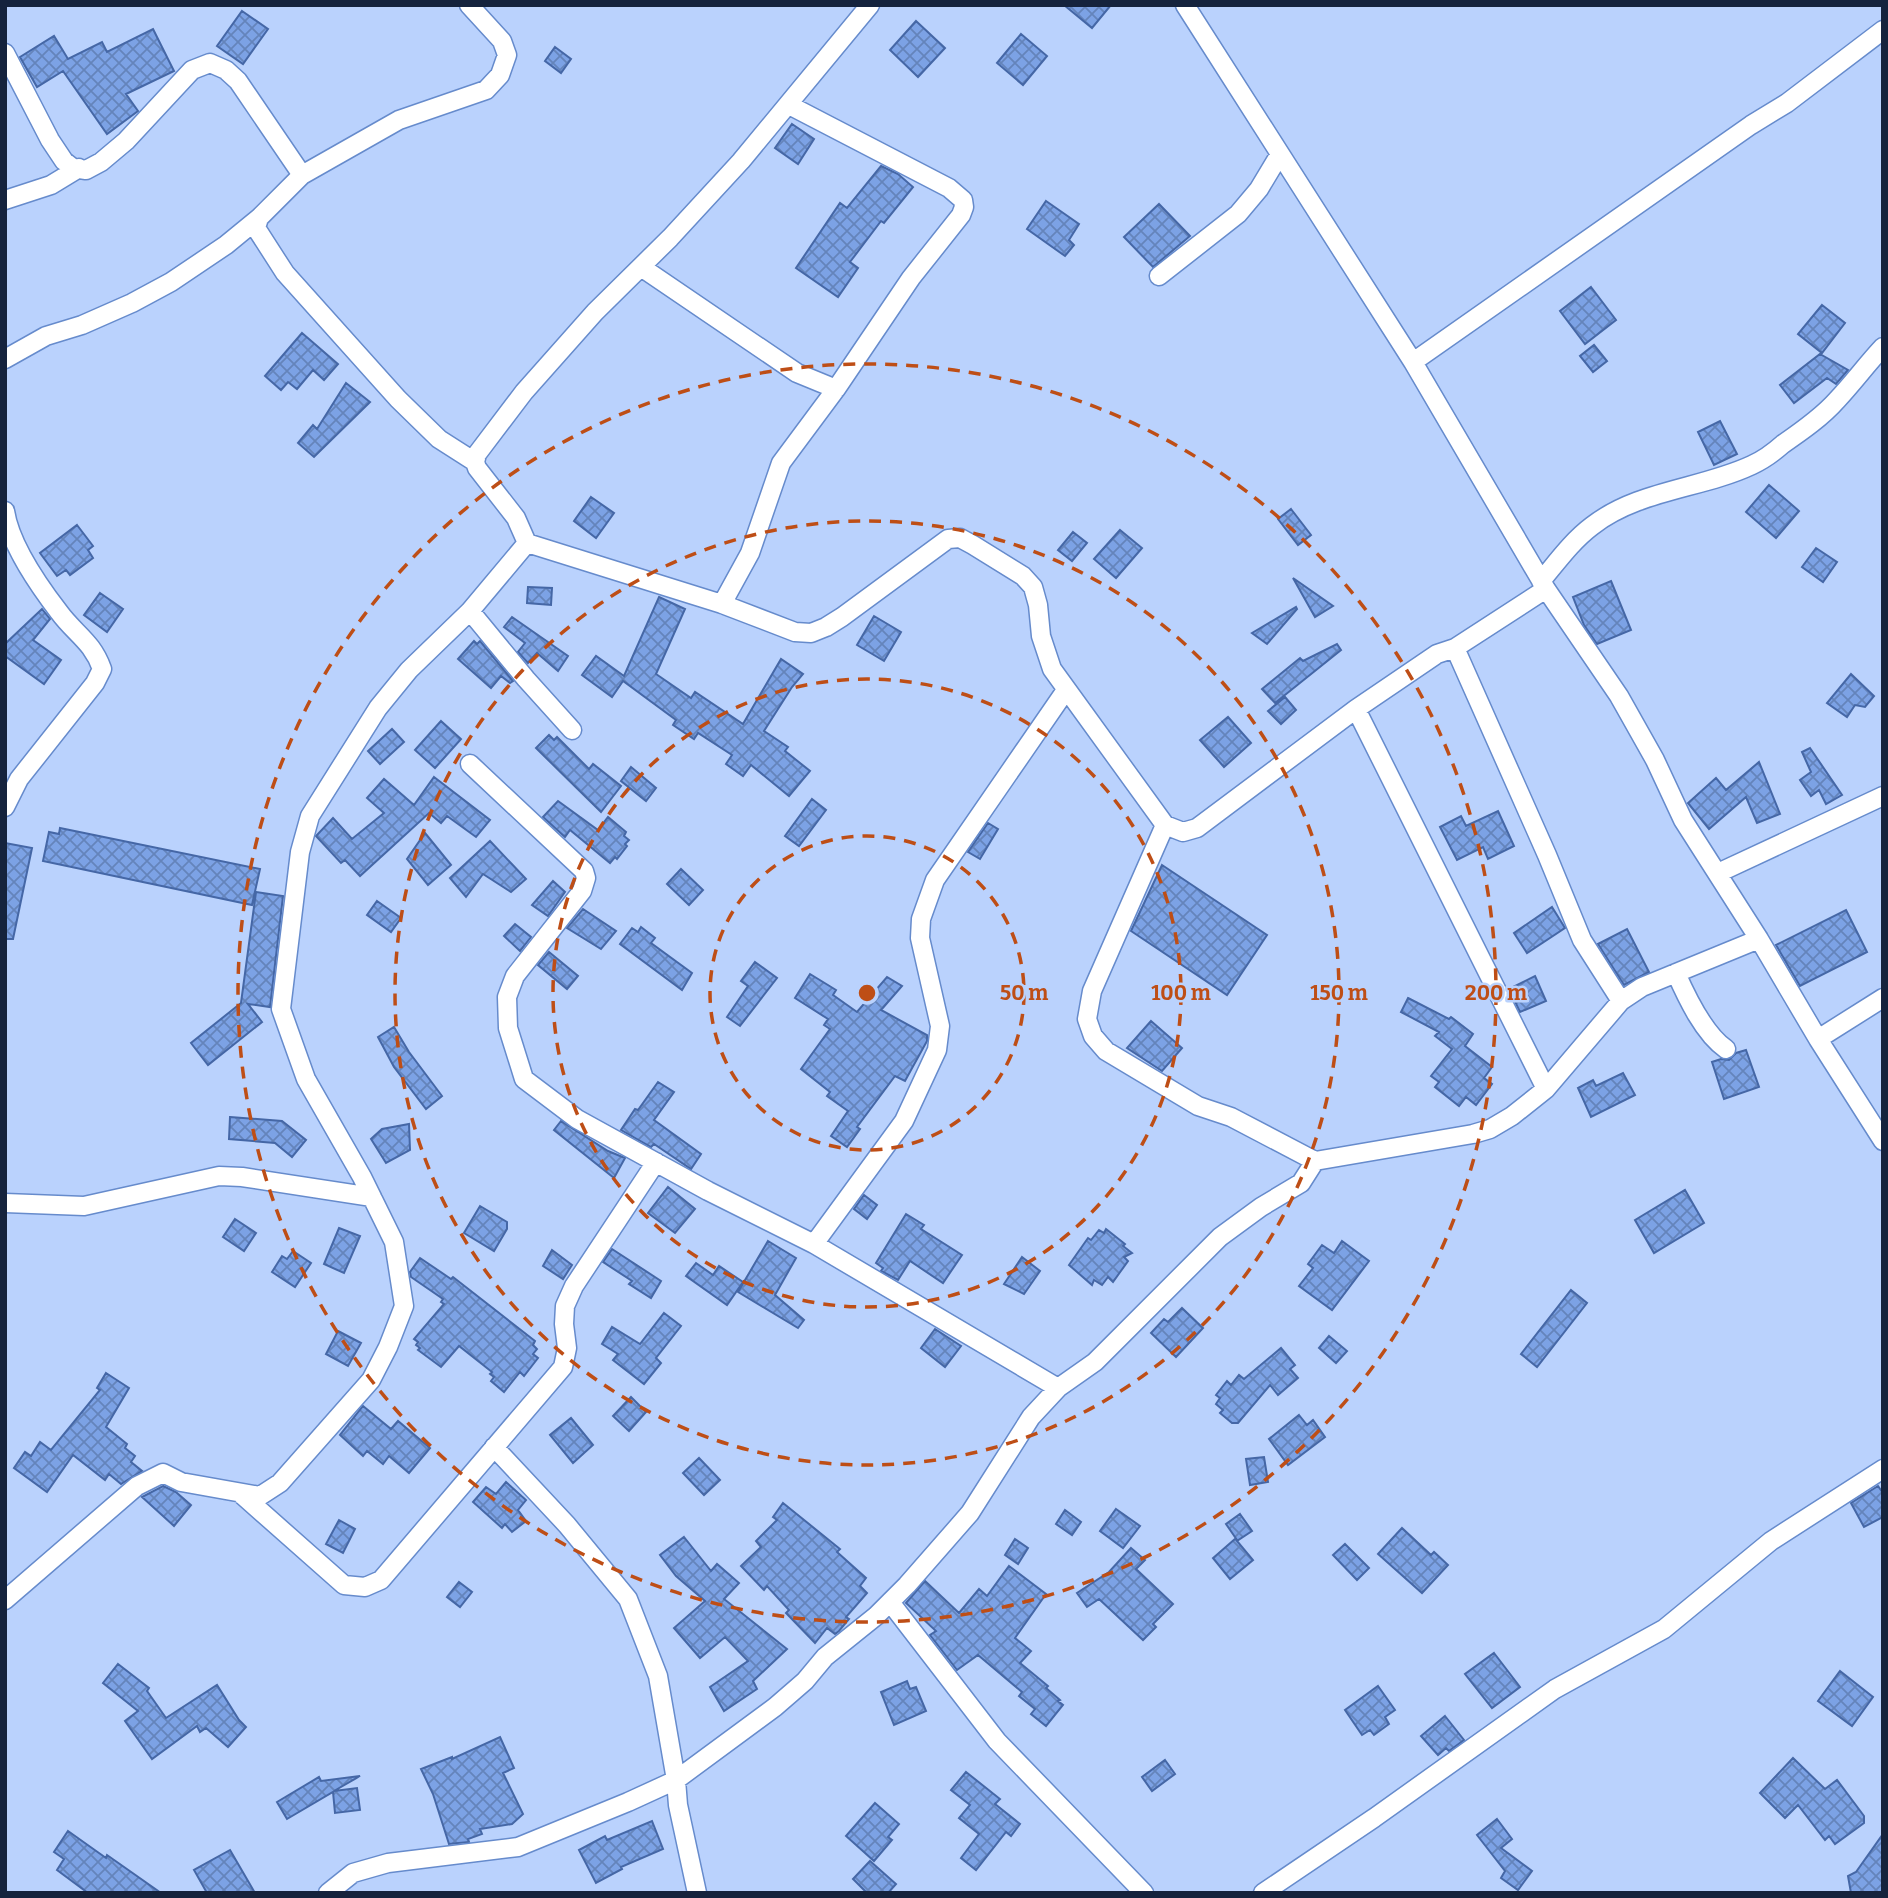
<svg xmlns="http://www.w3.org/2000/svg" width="1888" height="1898" font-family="Bitter,serif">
<defs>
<pattern id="building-cross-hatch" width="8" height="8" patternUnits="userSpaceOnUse" patternTransform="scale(1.75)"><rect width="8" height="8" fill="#7ca2e5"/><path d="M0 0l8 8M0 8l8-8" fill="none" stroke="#6484bb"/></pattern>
</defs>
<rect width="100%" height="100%" fill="#bad2fd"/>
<path fill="url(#building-cross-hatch)" stroke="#4567a6" stroke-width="2" d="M1064,5H1111L1092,28Z
M242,11L268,29L243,64L217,46Z
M916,21L945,48L918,77L890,50Z
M153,29L174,71L126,94L138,111L107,134L63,71L37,87L20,57L54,36L68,59L102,42L107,52Z
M1021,34L1047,56L1023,85L997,63Z
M555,47L571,59L561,73L545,61Z
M792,124L814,139L798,164L775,148Z
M881,166L898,174L913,187L884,223L881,221L850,262L858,268L838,297L796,268L840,203L847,208Z
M1046,201L1079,224L1069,240L1074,245L1065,256L1027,229Z
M1159,204L1190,236L1153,267L1124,237Z
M1591,287L1616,320L1585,344L1560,311Z
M1822,305L1845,323L1822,353L1798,334Z
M302,333L338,364L324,380L313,370L297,389L288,382L281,390L265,376Z
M1594,345L1607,361L1593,372L1580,356Z
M1820,354L1848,370L1836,384L1827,378L1794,403L1780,385Z
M346,383L370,402L314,457L298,443L313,425L317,429Z
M1720,421L1737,454L1714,465L1698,432Z
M1769,485L1799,511L1776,538L1746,512Z
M591,497L614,513L596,538L574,521Z
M1291,509L1311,535L1298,545L1278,519Z
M77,525L93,546L88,550L93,558L70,575L66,570L57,576L40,553Z
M1120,530L1142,548L1116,578L1094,559Z
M1073,532L1087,543L1072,561L1058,550Z
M1816,548L1837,562L1823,582L1802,567Z
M1293,578L1333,606L1315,617Z
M1611,581L1631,630L1597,644L1584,625L1573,597Z
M528,587L552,588L551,605L527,603Z
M100,593L123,609L107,632L84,615Z
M659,597L685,609L656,674L691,698L695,692L743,724L781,659L803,674L792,687L764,731L788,747L785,751L810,771L789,796L751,765L743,776L726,764L732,755L698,733L694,739L673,725L676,720L623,681L612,697L582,675L596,656L624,676Z
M1296,607L1297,609L1267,644L1252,633Z
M42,609L50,619L33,640L61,660L44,684L5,656V644Z
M874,616L901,632L884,661L857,645Z
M512,617L568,656L558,671L537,653L528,663L518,652L525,643L504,627Z
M474,641L477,644L480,641L513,681L510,683L501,676L491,688L458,659Z
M1337,644L1341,650L1275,703L1262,689L1300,658L1303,661Z
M1851,674L1874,696L1865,707L1855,705L1847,717L1827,703Z
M1285,697L1296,710L1281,724L1268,711Z
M1228,717L1251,743L1224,767L1200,740Z
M441,721L461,739L435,768L415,750Z
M392,729L404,742L380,764L368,751Z
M549,735L554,740L557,737L589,769L593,764L621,786L601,812L536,748Z
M1810,748L1842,795L1826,804L1819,790L1811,796L1800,780L1811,772L1802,752Z
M1759,762L1780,814L1757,823L1746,797L1709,829L1688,803L1716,778L1726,790Z
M631,767L656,788L646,801L621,781Z
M434,777L490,820L476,837L447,816L441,823L429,813L360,876L345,860L341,863L316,836L333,818L352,839L384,813L367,798L384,779L414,805Z
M812,799L826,810L799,846L785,836Z
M558,801L598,830L608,817L626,832L624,836L629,840L625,844L627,846L617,859L615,857L610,863L570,830L565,837L543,817Z
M1498,811L1514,846L1488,859L1483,847L1457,860L1440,827L1461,816L1466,826Z
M988,823L998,829L980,859L968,852Z
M60,828L260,869L252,905L43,861L49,832L59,834Z
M425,833L451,865L428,885L407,859Z
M490,841L526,879L511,892L483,874L466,897L450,878Z
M5,843L32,848L13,939H5Z
M1162,865L1267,935L1227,995L1131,931Z
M681,869L703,890L689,905L667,884Z
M553,881L565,892L548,916L532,905Z
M256,892L283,896L270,1007L248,1004L262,1022L208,1065L191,1043L241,1003Z
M377,901L401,918L391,932L367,915Z
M1552,907L1565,928L1527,953L1514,933Z
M583,909L616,931L601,949L567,928Z
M1846,910L1867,952L1800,986L1776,945Z
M515,924L531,937L520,951L504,936Z
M641,927L655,938L651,943L692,973L682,990L620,944L632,928L638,932Z
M1627,929L1649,972L1624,985L1598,944Z
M549,952L578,976L567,989L538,965Z
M755,962L777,978L740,1026L727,1017L748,986L741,981Z
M810,974L836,990L833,995L857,1012L887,977L902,986L881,1010L927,1035V1041L905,1081L895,1076L857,1127L860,1129L847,1147L831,1136L848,1111L827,1096L830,1092L801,1069L830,1029L824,1025L828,1019L795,998Z
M1535,976L1546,1001L1520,1012L1509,989Z
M1408,998L1449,1019L1451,1017L1473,1034L1465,1046L1492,1067L1484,1078L1492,1084L1476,1105L1466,1097L1459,1106L1435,1087L1439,1082L1431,1076L1452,1049L1435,1036L1439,1032L1401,1012Z
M1151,1021L1182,1048L1162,1071L1127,1048Z
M394,1027L409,1052L442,1096L426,1109L394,1067L378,1037Z
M1746,1050L1759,1087L1724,1099L1712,1062L1721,1059L1729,1060L1736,1053Z
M1623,1073L1635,1095L1591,1117L1578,1088L1593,1080L1596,1086Z
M658,1082L674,1092L654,1120L701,1154L691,1169L654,1144L651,1147L621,1130L635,1109L638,1110Z
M230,1117L282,1121L306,1140L292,1157L275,1143L229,1139Z
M561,1121L608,1151L625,1158L614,1178L554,1130Z
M409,1124L410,1150L386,1163L371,1139L382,1129Z
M668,1187L695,1209L675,1233L648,1213Z
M1685,1190L1704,1223L1654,1253L1635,1220Z
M864,1195L877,1205L867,1219L854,1209Z
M480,1206L507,1222V1229L494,1251L464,1233Z
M906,1214L924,1225L921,1229L962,1255L943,1283L910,1261L898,1280L881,1271L883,1268L876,1263Z
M235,1219L256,1233L244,1251L223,1237Z
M339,1228L360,1236L344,1273L324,1264Z
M1106,1229L1125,1244L1123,1246L1132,1253L1124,1257L1128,1261L1113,1282L1108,1277L1102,1285L1094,1280L1092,1285L1069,1265L1088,1238L1091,1240L1099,1230L1104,1233Z
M768,1241L796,1258L775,1295L804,1320L798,1328L738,1292Z
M1342,1241L1369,1261L1332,1310L1299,1286L1313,1268L1308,1264L1322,1245L1334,1253Z
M612,1249L661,1281L651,1298L629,1284L632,1281L603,1262Z
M552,1250L572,1265L563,1279L543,1266Z
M293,1251L311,1263L295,1287L272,1272L282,1256L287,1259Z
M1022,1257L1040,1271L1024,1294L1004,1284Z
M420,1258L451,1279L453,1277L535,1341L533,1345L537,1349L533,1354L538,1358L524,1376L520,1372L504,1392L491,1381L494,1377L490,1374L492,1372L459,1346L441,1367L418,1350L420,1348L416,1345L418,1342L414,1339L444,1304L441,1302L443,1299L411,1277L410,1272Z
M696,1263L713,1275L719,1266L743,1282L727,1305L686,1276Z
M1571,1290L1587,1303L1537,1367L1521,1354Z
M1182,1308L1203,1328L1176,1357L1151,1333L1164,1319L1168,1322Z
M664,1313L681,1326L656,1358L661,1363L644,1384L613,1360L618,1354L602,1344L612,1327L640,1344Z
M935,1329L961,1346L945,1367L921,1348Z
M338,1331L361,1343L348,1366L326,1354Z
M1329,1336L1347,1351L1336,1363L1319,1348Z
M1281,1348L1295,1365L1290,1369L1298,1378L1278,1395L1270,1385L1238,1423H1232L1220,1413L1223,1410L1216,1404L1220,1398L1216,1395L1227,1381L1231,1385L1239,1375L1244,1379Z
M106,1373L129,1388L106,1427L127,1444L125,1448L135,1456L131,1462L142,1471L121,1484L109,1474L105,1480L73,1455L47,1492L14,1468L25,1452L31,1456L40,1442L51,1450L100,1390L97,1388Z
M631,1397L646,1412L629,1431L613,1416Z
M363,1406L391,1429L398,1421L430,1448L409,1473L389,1456L383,1464L367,1451L363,1456L340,1435Z
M1299,1415L1307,1425L1313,1420L1325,1437L1288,1465L1269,1439Z
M571,1418L593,1445L573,1463L550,1435Z
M1264,1457L1268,1482L1250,1485L1246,1459Z
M699,1458L720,1480L704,1495L683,1473Z
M506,1482L526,1500L518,1510L526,1521L512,1532L505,1524L502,1528L473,1502L486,1487L496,1494Z
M163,1486L176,1492L191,1505L174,1526L142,1497Z
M1878,1486L1883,1493V1517L1864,1527L1851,1503Z
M783,1503L840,1549L837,1552L866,1578L860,1586L867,1593L846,1617L849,1619L839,1631L835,1634L827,1628L815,1643L786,1613L789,1610L767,1586L764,1590L741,1566L761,1547L756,1541L777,1520L773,1517Z
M1116,1509L1140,1526L1123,1548L1100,1531Z
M1065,1510L1081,1522L1072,1535L1056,1524Z
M1240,1514L1252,1531L1237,1541L1253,1560L1230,1579L1213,1558L1235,1539L1237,1540L1226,1524Z
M339,1520L355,1529L343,1553L326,1544Z
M1402,1528L1431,1555L1434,1552L1448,1565L1422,1593L1378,1554Z
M684,1537L711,1571L717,1564L739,1583L724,1599L787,1649L753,1681L757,1689L724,1711L710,1687L748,1661L725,1637L700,1658L674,1628L705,1601L676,1576L660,1555Z
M1015,1539L1028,1548L1018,1564L1005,1555Z
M1345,1544L1369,1568L1357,1580L1333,1555Z
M1131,1548L1145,1560L1136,1569L1173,1604L1153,1624L1156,1627L1143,1640L1099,1599L1087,1607L1077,1593L1109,1572Z
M1009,1566L1046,1594L1015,1638L1031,1651L1020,1663L1048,1686L1046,1688L1060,1700L1058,1701L1063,1705L1046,1726L1031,1714L1035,1709L1019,1696L1022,1692L978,1655L957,1670L930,1635L936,1631L906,1603L925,1581L959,1613L979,1589L987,1596Z
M459,1582L472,1592L460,1607L447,1597Z
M1494,1653L1520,1687L1492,1708L1465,1674Z
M118,1664L149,1688L147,1691L166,1718L217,1685L239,1720L246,1727L228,1747L206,1728L200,1732L197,1726L152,1759L125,1721L138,1711L103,1683Z
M1840,1671L1873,1697L1852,1726L1818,1701Z
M907,1681L910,1689L916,1687L926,1711L894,1725L881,1692Z
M1378,1686L1395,1710L1385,1717L1389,1724L1374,1735L1370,1730L1362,1735L1345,1710Z
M1445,1716L1464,1740L1449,1751L1446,1748L1438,1755L1421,1736Z
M500,1737L514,1768L503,1773L523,1814L512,1824L480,1829L482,1834L468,1839L469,1842L449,1844L433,1794L421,1769L452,1757V1759Z
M1793,1758L1825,1789L1837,1780L1864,1816V1823L1835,1844L1829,1836L1825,1840L1798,1805L1785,1818L1760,1793Z
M1165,1760L1175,1774L1152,1791L1142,1777Z
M966,1772L1000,1799L995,1804L1020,1824L1011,1836L1006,1832L976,1870L961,1858L979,1834L959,1818L970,1805L951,1790Z
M360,1776L334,1791L357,1788L360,1810L335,1813L333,1792L287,1819L277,1802L319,1777L321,1781Z
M875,1803L899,1824L888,1837L892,1840L874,1861L846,1836Z
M1497,1819L1512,1839L1501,1848L1532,1871L1518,1890L1501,1878L1505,1871L1477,1835Z
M652,1821L663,1849L621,1867L622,1869L596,1883L579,1850L605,1836L607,1840Z
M68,1831L106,1858L107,1855L161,1893H88L57,1870L64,1859L54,1852Z
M1883,1834V1893H1851L1848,1876L1856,1872Z
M230,1850L255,1893H207L194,1870Z
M870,1861L896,1884L888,1893H867L853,1879Z"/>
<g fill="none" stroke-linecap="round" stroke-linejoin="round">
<g stroke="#668bcc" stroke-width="21">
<path id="minor" d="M469,5L502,41L507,55L500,75L486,90L399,120L302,175L259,218L256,228L285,273L398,399L439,439L475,462
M1185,5L1413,362L1546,589L1619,696L1655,760L1683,820L1759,939L1818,1039L1883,1141
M5,53L50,140L64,161L73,168L86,170L101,162L126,141L192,70L210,63L226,70L238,81L302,175
M5,200L51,185L79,168
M641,267L797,373L836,389
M1159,276L1238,214L1259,189L1280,154
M5,359L46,336L82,325L132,303L171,282L226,245L259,218
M1413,362L1751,125L1787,103L1883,30
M5,511C10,544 39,586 59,612C75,634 92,641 102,669L95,683L19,779L5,807
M527,543L722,604L795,632L811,633L826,627L842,617L948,539L960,538L973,545L1023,576L1033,587L1038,605L1041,636L1052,669L1165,825L1183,832L1197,828L1356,709L1437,654L1455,648L1546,589
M1541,581C1557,562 1572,541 1592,526C1638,490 1701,489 1752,465C1763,460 1774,452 1783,444C1802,431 1822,417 1837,400C1853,383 1867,364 1883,347
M722,604L750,553L781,463L836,389L911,278L961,215L964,207L963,200L949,188L789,105
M470,611L526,679L572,730
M1455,648L1547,855L1582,940L1621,1001
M1356,709L1546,1089
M470,764L584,871L586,878L582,891L515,976L507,997L508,1028L524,1079L577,1119L708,1191L814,1244L1058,1388
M1165,825L1092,991L1087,1019L1093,1036L1106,1051L1198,1106L1231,1117L1315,1161
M1718,873L1883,796
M1676,973C1687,998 1704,1034 1726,1049
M1818,1039L1883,998
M5,1203L84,1206L219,1176L242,1177L372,1197
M814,1244L904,1121L937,1050L940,1026L920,938L921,919L935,880L1066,690
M494,1447L567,1525L628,1599L658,1676L676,1780L678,1805L697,1893
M240,1493L344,1585L365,1587L381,1580L563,1367L567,1348L564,1324L565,1306L574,1286L656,1162
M5,1600L137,1486L163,1473L181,1482L260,1496L280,1483L371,1380L388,1347L404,1306L394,1242L362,1177L306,1079L281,1009L300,852L310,816L378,708L409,670L470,611L527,543L516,518L477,468L475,462L477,454L524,392L595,312L670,238L741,161L870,5
M890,1602L997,1741L1144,1893
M328,1893L353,1873L388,1863L518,1847L628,1802L676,1780L775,1707L805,1681L825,1657L876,1616L907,1585L970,1513L1031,1417L1058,1388L1095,1362L1220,1237L1261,1207L1301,1183L1315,1161L1473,1134L1490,1129L1512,1116L1546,1089L1621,1001L1642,987L1759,939
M1263,1893L1374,1818L1555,1689L1664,1629L1771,1541L1883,1469"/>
</g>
<use href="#minor" stroke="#fff" stroke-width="18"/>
</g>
<g fill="none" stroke="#be4e16" stroke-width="3.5" stroke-dasharray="12 9">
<circle cx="867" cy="993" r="157"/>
<circle cx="867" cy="993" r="314"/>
<circle cx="867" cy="993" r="472"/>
<circle cx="867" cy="993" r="629"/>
</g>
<circle cx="867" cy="993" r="10" fill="#be4e16" stroke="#bad2fd" stroke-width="3.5"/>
<g font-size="21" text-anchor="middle" font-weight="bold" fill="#be4e16" stroke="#bad2fd" stroke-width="5" stroke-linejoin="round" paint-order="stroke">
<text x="1024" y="1000">50 m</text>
<text x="1181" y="1000">100 m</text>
<text x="1339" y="1000">150 m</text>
<text x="1496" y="1000">200 m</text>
</g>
<rect width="1888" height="1898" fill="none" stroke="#15233d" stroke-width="14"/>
</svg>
